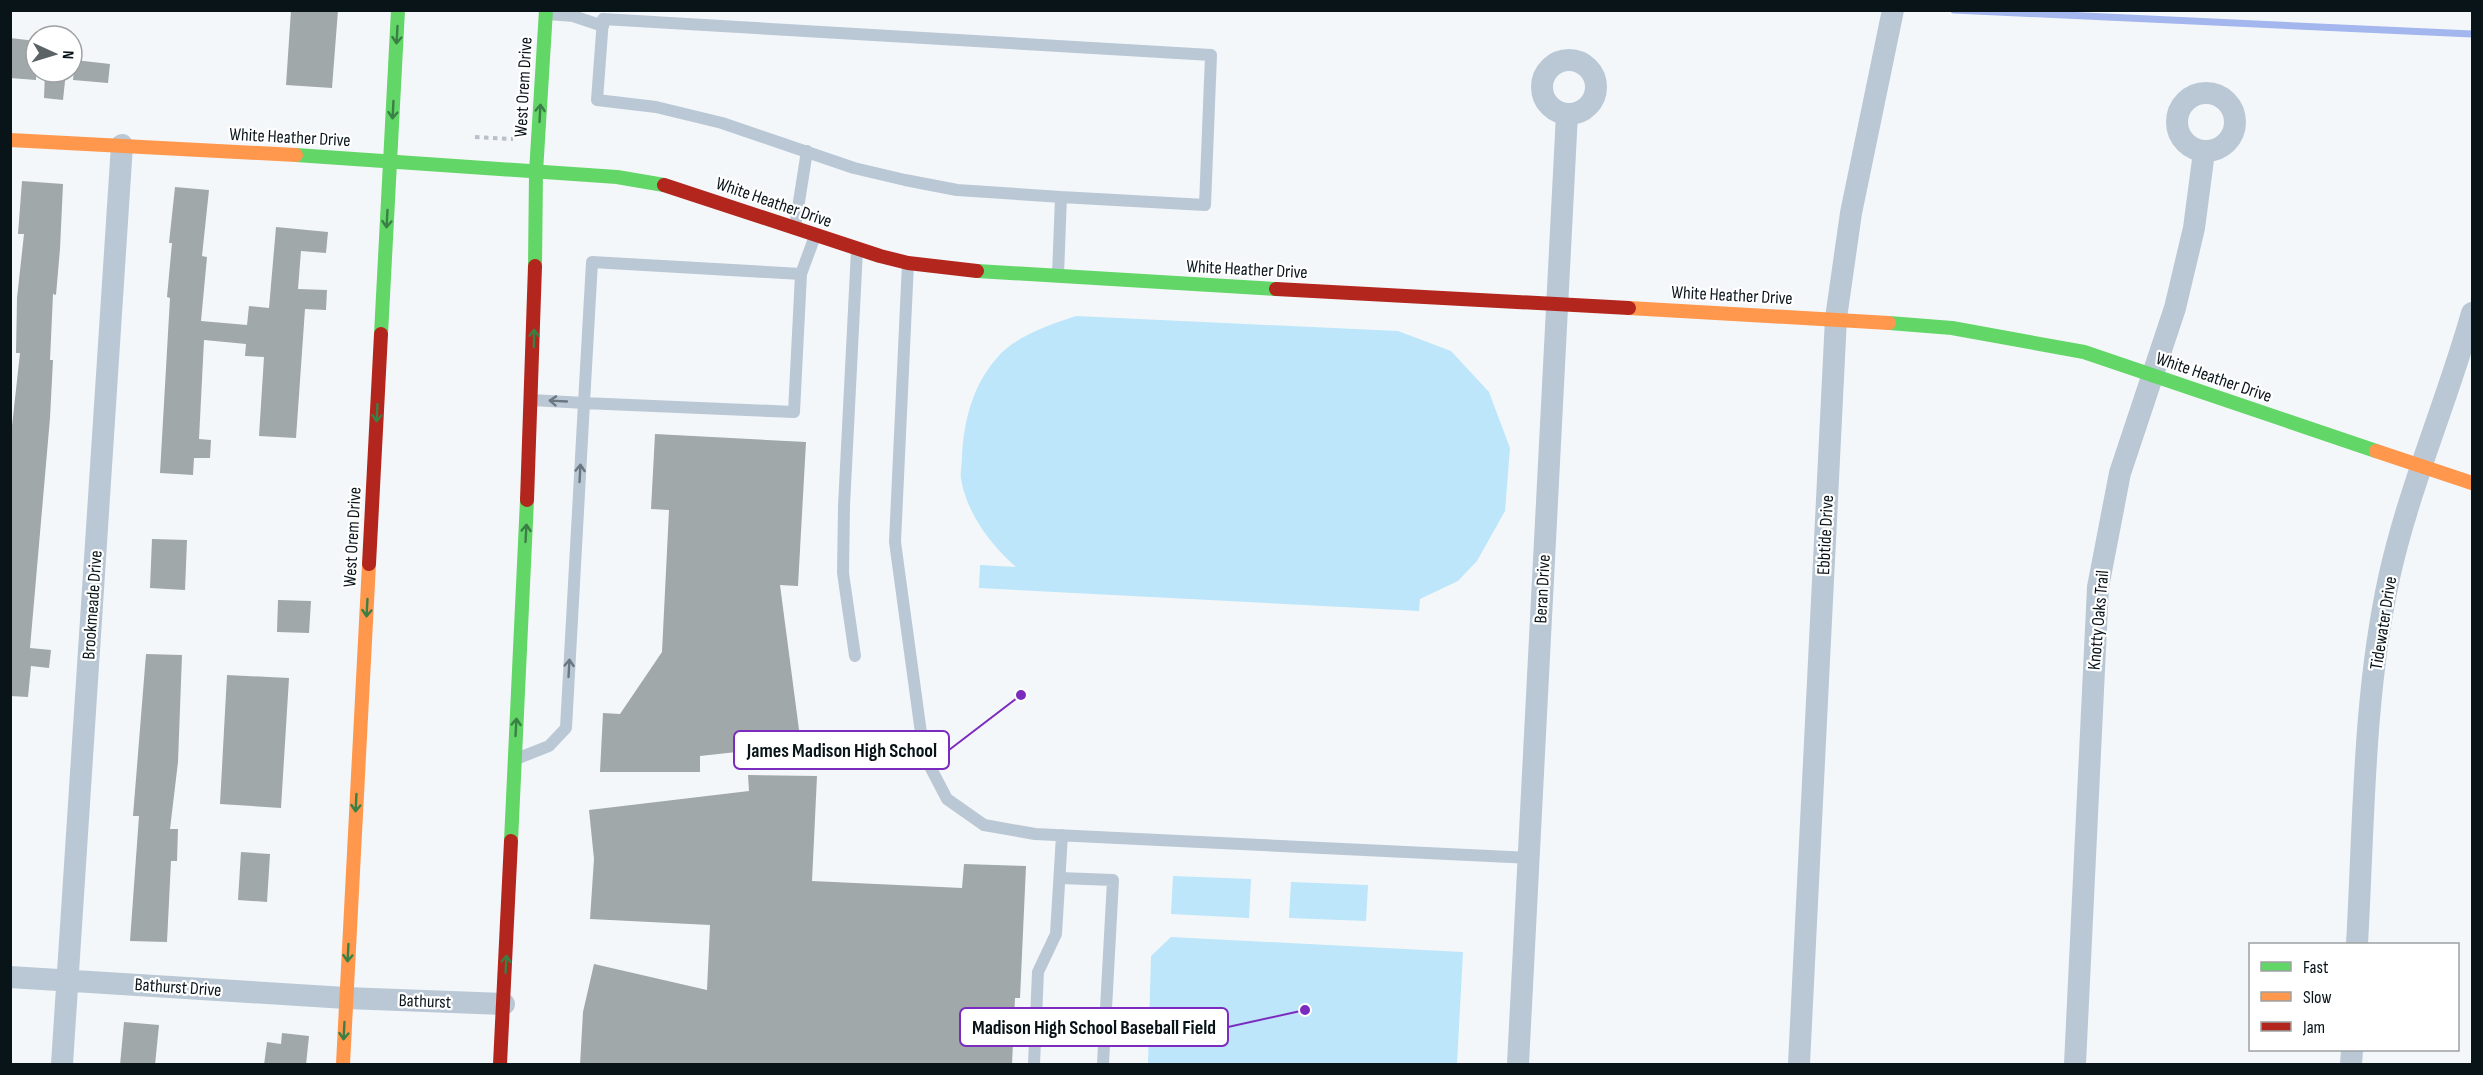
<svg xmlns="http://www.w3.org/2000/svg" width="2483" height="1075" font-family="'Sofia Sans Condensed',sans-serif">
<rect width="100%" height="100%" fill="#f4f7f9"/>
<path fill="#bde6fa" d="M1076,316L1398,331L1451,351L1489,392L1510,448L1505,511L1477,561L1458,581L1420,599L1419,611L979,588L980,565L1016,567C991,545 967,514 961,479C960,472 962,464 962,456C964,421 972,387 996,359C1015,336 1049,325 1076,316Z
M1173,876L1251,879L1249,918L1171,914Z
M1291,882L1368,885L1366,921L1289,918Z
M1171,937L1463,952L1457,1064H1148L1151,956Z"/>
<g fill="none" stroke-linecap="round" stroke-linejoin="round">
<path stroke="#a4b6ee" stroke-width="7" d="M1954,10L2472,34"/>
</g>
<path fill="#a0a8aa" d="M291,10H338L332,88L286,85Z
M10,38L36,41V80L10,78Z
M75,60L110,64L108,83L73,80Z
M45,72H66L63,100L44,98Z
M22,181L63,184L60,249L56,295L53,294L50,360H53L50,418L30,648L51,650L49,668L31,666L28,697L10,696V444L20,353H16L17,298L24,234H18Z
M175,187L209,190L202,256L207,257L201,321L247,325L249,306L269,308L276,227L328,232L326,253L301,251L298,289L327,290L326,310L305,309L296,438L259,436L264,357L245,356L246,344L204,340L199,439L211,440L210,458H194L193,475L160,473L170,298L167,297L172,243H169Z
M655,434L806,442L798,586L780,585L801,745L700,756V772H600L603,713L620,714L662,652L669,510L651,509Z
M152,539L187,540L185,590L150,588Z
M278,600L311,601L309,633L277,632Z
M146,654L182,655L178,762L170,829H178L177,861H171L167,942L130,941L139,816H133Z
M227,675L289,678L281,808L220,804Z
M748,775L817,776L812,881L962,888L964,864L1026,866L1020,998H1015L1012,1065H580L583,1012L594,964L707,990L710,925L590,919L594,859L589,810L749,791Z
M241,852L270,854L267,902L238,900Z
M124,1022L159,1025L155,1065H120Z
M282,1033L309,1036L306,1065H264L267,1042L281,1044Z"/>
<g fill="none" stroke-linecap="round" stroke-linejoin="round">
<path stroke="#b8c1c9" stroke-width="4" stroke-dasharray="4.5 4.5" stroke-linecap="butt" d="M475,137L513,139"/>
<path stroke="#bac8d6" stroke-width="12" d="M548,14L573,16L603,26
M795,227L807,151
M592,262L801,274L794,412L584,403Z
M908,263L895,542L924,755L947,799L984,825L1035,834L1529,858
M801,274L815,236
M1058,275L1061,197L1205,205L1211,55L603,19L597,100L656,107L722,123L854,168L905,180L957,190L1061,197
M855,656L843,573L844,506L857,250
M516,759L549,746L566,728L584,403L532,400
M1060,878L1113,880L1103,1064
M1034,1064L1038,972L1056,934L1062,835"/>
<path stroke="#bac8d6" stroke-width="22" d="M1542 87a27 27 0 1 1 54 0a27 27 0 1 1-54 0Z
M2177 122a29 29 0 1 1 58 0a29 29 0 1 1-58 0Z
M2357,944C2364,823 2363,697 2389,578C2409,487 2447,402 2472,313
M10,977L346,998L504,1004
M62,1064L122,145
M1518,1064L1567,114
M1799,1064L1836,318L1851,213L1893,10
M2075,1064L2098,587L2120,473L2175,308L2194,228L2204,152
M2351,1064L2352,1050"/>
<path stroke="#63d668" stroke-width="14" d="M296,155L617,177L664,185
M535,266L536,172L546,10
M977,271L1276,289
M1889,323L1952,328L2084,352L2376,451
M381,334L398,10
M511,841L527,500"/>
<path stroke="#ff974d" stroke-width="14" d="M10,140L296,155
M1629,308L1889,323
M2376,451L2472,483
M343,1064L369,564"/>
<path stroke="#b3261e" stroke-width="14" d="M664,185L880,256L908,263L977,271
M1276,289L1629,308
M527,500L535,266
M369,564L381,334
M500,1064L511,841"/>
</g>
<defs><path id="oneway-shaft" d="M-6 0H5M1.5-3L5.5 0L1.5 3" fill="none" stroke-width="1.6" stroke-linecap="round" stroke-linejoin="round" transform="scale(1.5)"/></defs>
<g stroke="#3a7f44">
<use href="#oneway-shaft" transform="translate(397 35) rotate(93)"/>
<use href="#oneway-shaft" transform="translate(393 110) rotate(93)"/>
<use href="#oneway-shaft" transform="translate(540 113) rotate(-87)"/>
<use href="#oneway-shaft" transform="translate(387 219) rotate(93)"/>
<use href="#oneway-shaft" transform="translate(534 338) rotate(-89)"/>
<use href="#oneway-shaft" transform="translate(377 413) rotate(93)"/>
<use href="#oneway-shaft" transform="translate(526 533) rotate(-87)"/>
<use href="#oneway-shaft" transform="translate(367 608) rotate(93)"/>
<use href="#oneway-shaft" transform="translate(516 727) rotate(-87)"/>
<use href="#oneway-shaft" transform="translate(356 803) rotate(93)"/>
<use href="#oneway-shaft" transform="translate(348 953) rotate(93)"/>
<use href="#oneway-shaft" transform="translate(506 964) rotate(-87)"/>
<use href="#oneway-shaft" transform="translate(344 1031) rotate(93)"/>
</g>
<g stroke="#6a7781">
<use href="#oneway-shaft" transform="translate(558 401) rotate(-177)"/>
<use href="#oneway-shaft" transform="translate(580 473) rotate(-87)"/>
<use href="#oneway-shaft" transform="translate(569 668) rotate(-87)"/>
</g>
<g text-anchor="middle" stroke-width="4.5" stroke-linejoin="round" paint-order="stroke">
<g font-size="18" fill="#091419" stroke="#fff">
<text transform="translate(523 87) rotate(-87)" y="6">West Orem Drive</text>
<text transform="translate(290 137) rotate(3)" y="6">White Heather Drive</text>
<text transform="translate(774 202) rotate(19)" y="6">White Heather Drive</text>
<text transform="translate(1247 269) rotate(3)" y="6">White Heather Drive</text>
<text transform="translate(1732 295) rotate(3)" y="6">White Heather Drive</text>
<text transform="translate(2214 377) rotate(19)" y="6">White Heather Drive</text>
<text transform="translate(1825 535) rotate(-87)" y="6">Ebbtide Drive</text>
<text transform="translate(352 537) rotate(-87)" y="6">West Orem Drive</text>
<text transform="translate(1542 589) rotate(-87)" y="6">Beran Drive</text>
<text transform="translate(92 605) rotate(-86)" y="6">Brookmeade Drive</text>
<text transform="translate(2098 620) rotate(-85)" y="6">Knotty Oaks Trail</text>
<text transform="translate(2383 623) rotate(-81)" y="6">Tidewater Drive</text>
<text transform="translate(178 987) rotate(4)" y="6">Bathurst Drive</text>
<text transform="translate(425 1001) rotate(2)" y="6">Bathurst</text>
</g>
</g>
<path fill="none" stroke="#7b2cbf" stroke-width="2" d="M1021 695L949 750M1305 1010L1228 1027"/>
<g fill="#7b2cbf" stroke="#fff" stroke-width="2">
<circle cx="1021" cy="695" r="6"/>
<circle cx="1305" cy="1010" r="6"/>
</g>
<g fill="#fff" stroke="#7b2cbf" stroke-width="2">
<rect x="734" y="731" width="215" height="38" rx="6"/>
<rect x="960" y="1008" width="268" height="38" rx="6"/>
</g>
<g font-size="20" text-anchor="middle" font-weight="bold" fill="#091419">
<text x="842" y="757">James Madison High School</text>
<text x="1094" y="1034">Madison High School Baseball Field</text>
</g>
<rect width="2483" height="1075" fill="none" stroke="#091419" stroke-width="24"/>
<rect x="2249" y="943" width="210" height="108" fill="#ffffff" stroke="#9da1a3" stroke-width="1.5"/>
<rect x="2261" y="962" width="30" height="9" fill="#63d668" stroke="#9da1a3" stroke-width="1.5"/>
<text x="2303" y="973" font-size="18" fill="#091419">Fast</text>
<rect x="2261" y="992" width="30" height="9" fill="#ff974d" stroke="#9da1a3" stroke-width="1.5"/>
<text x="2303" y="1003" font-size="18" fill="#091419">Slow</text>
<rect x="2261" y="1022" width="30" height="9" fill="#b3261e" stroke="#9da1a3" stroke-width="1.5"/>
<text x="2303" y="1033" font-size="18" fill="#091419">Jam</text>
<g transform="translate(54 54) rotate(94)"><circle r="28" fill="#ffffff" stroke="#9da1a3" stroke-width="1.5"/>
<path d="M0-4.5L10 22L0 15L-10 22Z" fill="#5b6367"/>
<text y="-9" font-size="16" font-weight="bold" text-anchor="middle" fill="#091419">N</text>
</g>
</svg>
